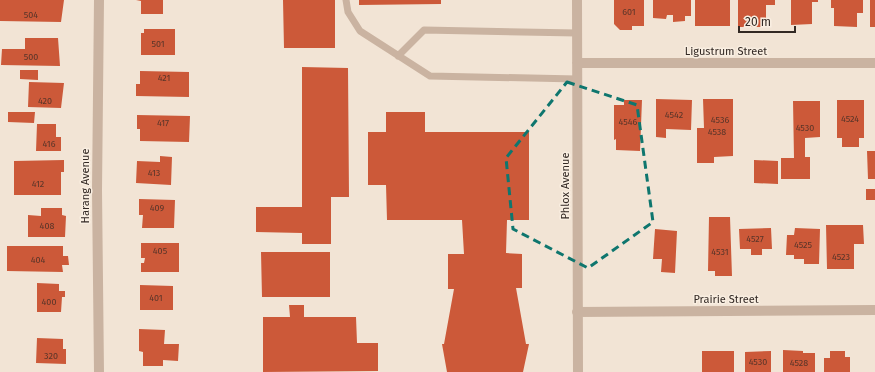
<svg xmlns="http://www.w3.org/2000/svg" width="875" height="372" font-family="'Fira Sans',sans-serif">
<rect width="100%" height="100%" fill="#f2e4d5"/>
<path fill="#cc5939" d="M0,0H64L61,22L0,21Z
M136,0H163V14H141V1Z
M283,0H335V48H284Z
M359,0H441V4L359,5Z
M614,0H644V26H632V30H620L614,24Z
M653,0H691V16H685V21L673,22V15H667L666,19L653,18Z
M695,0H730V26H695Z
M738,0H775V5H766V27H738Z
M791,0H818V2H812V24L791,25Z
M831,0H863V13H857V27L834,26V8H831Z
M870,0H875V27H870Z
M144,29H175V55H141V33H144Z
M25,38H58L60,66L1,65L2,49H25Z
M302,67L348,68L349,197H331V244H302V233L256,232V207H302Z
M20,70H38V80L20,79Z
M140,71L189,72V97L136,96V84H140Z
M29,82L64,83L61,108L28,107Z
M656,99L692,100L691,130L666,129V138L656,137Z
M703,99H733V156L714,157V163H697V128H704Z
M624,100H642L640,151L616,150V139L614,140V105H624Z
M837,100H864V138H859V147H842V138H837Z
M793,101H820V137L805,138V157H810V179H781V158H794Z
M8,112H35L34,123L8,122Z
M386,112H425V132H529V220H507L506,253L522,254V288H516L526,344H529L523,372H447L442,344H444L454,289H448V254H464L462,220H387L386,185H368V132H386Z
M137,115L190,116L189,142L140,141V129H137Z
M37,124H56V137H61V151H36Z
M867,151H875V179H868Z
M160,156L172,157L171,185L136,183L137,161L160,162Z
M64,160V172H61V195H14V161Z
M754,160L778,161V184L754,183Z
M866,189H875V200H866Z
M139,199L175,200L174,228H142L143,215H139Z
M41,208H62V215L66,216L65,237H28V215L41,216Z
M709,217H730L732,276H715V271H708Z
M826,225H863L864,244H854V269H827Z
M771,228L772,249H762V255H751V249H740L739,229Z
M795,228L820,229L819,264H804V259H794V255H786L787,235H794Z
M655,229L677,231L675,273L661,272L662,259H653Z
M141,243H179V272H141V263H144L145,258H141Z
M7,246H63V256H68L69,265H62L63,272L7,271Z
M261,252H330V297H262Z
M37,283L59,284V291H65V297H62L61,312H37Z
M140,285L173,286V310H140Z
M289,305H304V317H356L357,343H378V371L263,372V317H290Z
M139,329L165,330L164,344H179L178,361L163,360V366H143V352L139,351Z
M37,338L63,339V349H66V364L36,363Z
M783,350L803,351V353H815V372H783Z
M702,351H734V372H702Z
M771,351V372H745V352Z
M830,351H845V357H850V372H824V358H830Z"/>
<g fill="none" stroke-linecap="round" stroke-linejoin="round">
<path stroke="#cab3a1" stroke-width="7" d="M346,0L348,12L360,31L430,76L577,79
M398,56L424,30L577,33"/>
<path stroke="#cab3a1" stroke-width="10" d="M577,0L578,372
M577,63H875
M577,312L875,310
M99,372L97,190L99,0"/>
</g>
<path fill="none" stroke="#0f766e" stroke-width="3" stroke-dasharray="8 5" stroke-linejoin="round" d="M567,82L637,105L653,222L588,268L513,229L506,158Z"/>
<g text-anchor="middle" stroke-width="3" stroke-linejoin="round" paint-order="stroke">
<g font-size="9" fill="#593529">
<text x="629" y="15">601</text>
<text x="31" y="18">504</text>
<text x="158" y="47">501</text>
<text x="31" y="60">500</text>
<text x="164" y="81">421</text>
<text x="45" y="104">420</text>
<text x="674" y="118">4542</text>
<text x="850" y="122">4524</text>
<text x="720" y="123">4536</text>
<text x="628" y="125">4546</text>
<text x="163" y="126">417</text>
<text x="805" y="131">4530</text>
<text x="717" y="135">4538</text>
<text x="49" y="147">416</text>
<text x="154" y="176">413</text>
<text x="38" y="187">412</text>
<text x="157" y="211">409</text>
<text x="47" y="229">408</text>
<text x="755" y="242">4527</text>
<text x="803" y="248">4525</text>
<text x="160" y="254">405</text>
<text x="720" y="255">4531</text>
<text x="841" y="260">4523</text>
<text x="38" y="263">404</text>
<text x="156" y="301">401</text>
<text x="49" y="305">400</text>
<text x="51" y="359">320</text>
<text x="758" y="365">4530</text>
<text x="799" y="366">4528</text>
</g>
<g font-size="11" fill="#332924" stroke="#f9eee1">
<text x="726" y="55">Ligustrum Street</text>
<text transform="translate(85 186) rotate(-90)" y="4">Harang Avenue</text>
<text transform="translate(565 186) rotate(-90)" y="4">Phlox Avenue</text>
<text x="726" y="303">Prairie Street</text>
</g>
</g>
<path d="M739 26v6h56v-6" fill="none" stroke="#332924" stroke-width="2"/>
<text x="745" y="26" font-size="12" fill="#332924" stroke="#f9eee1" stroke-width="3" paint-order="stroke">20 m</text>
</svg>
